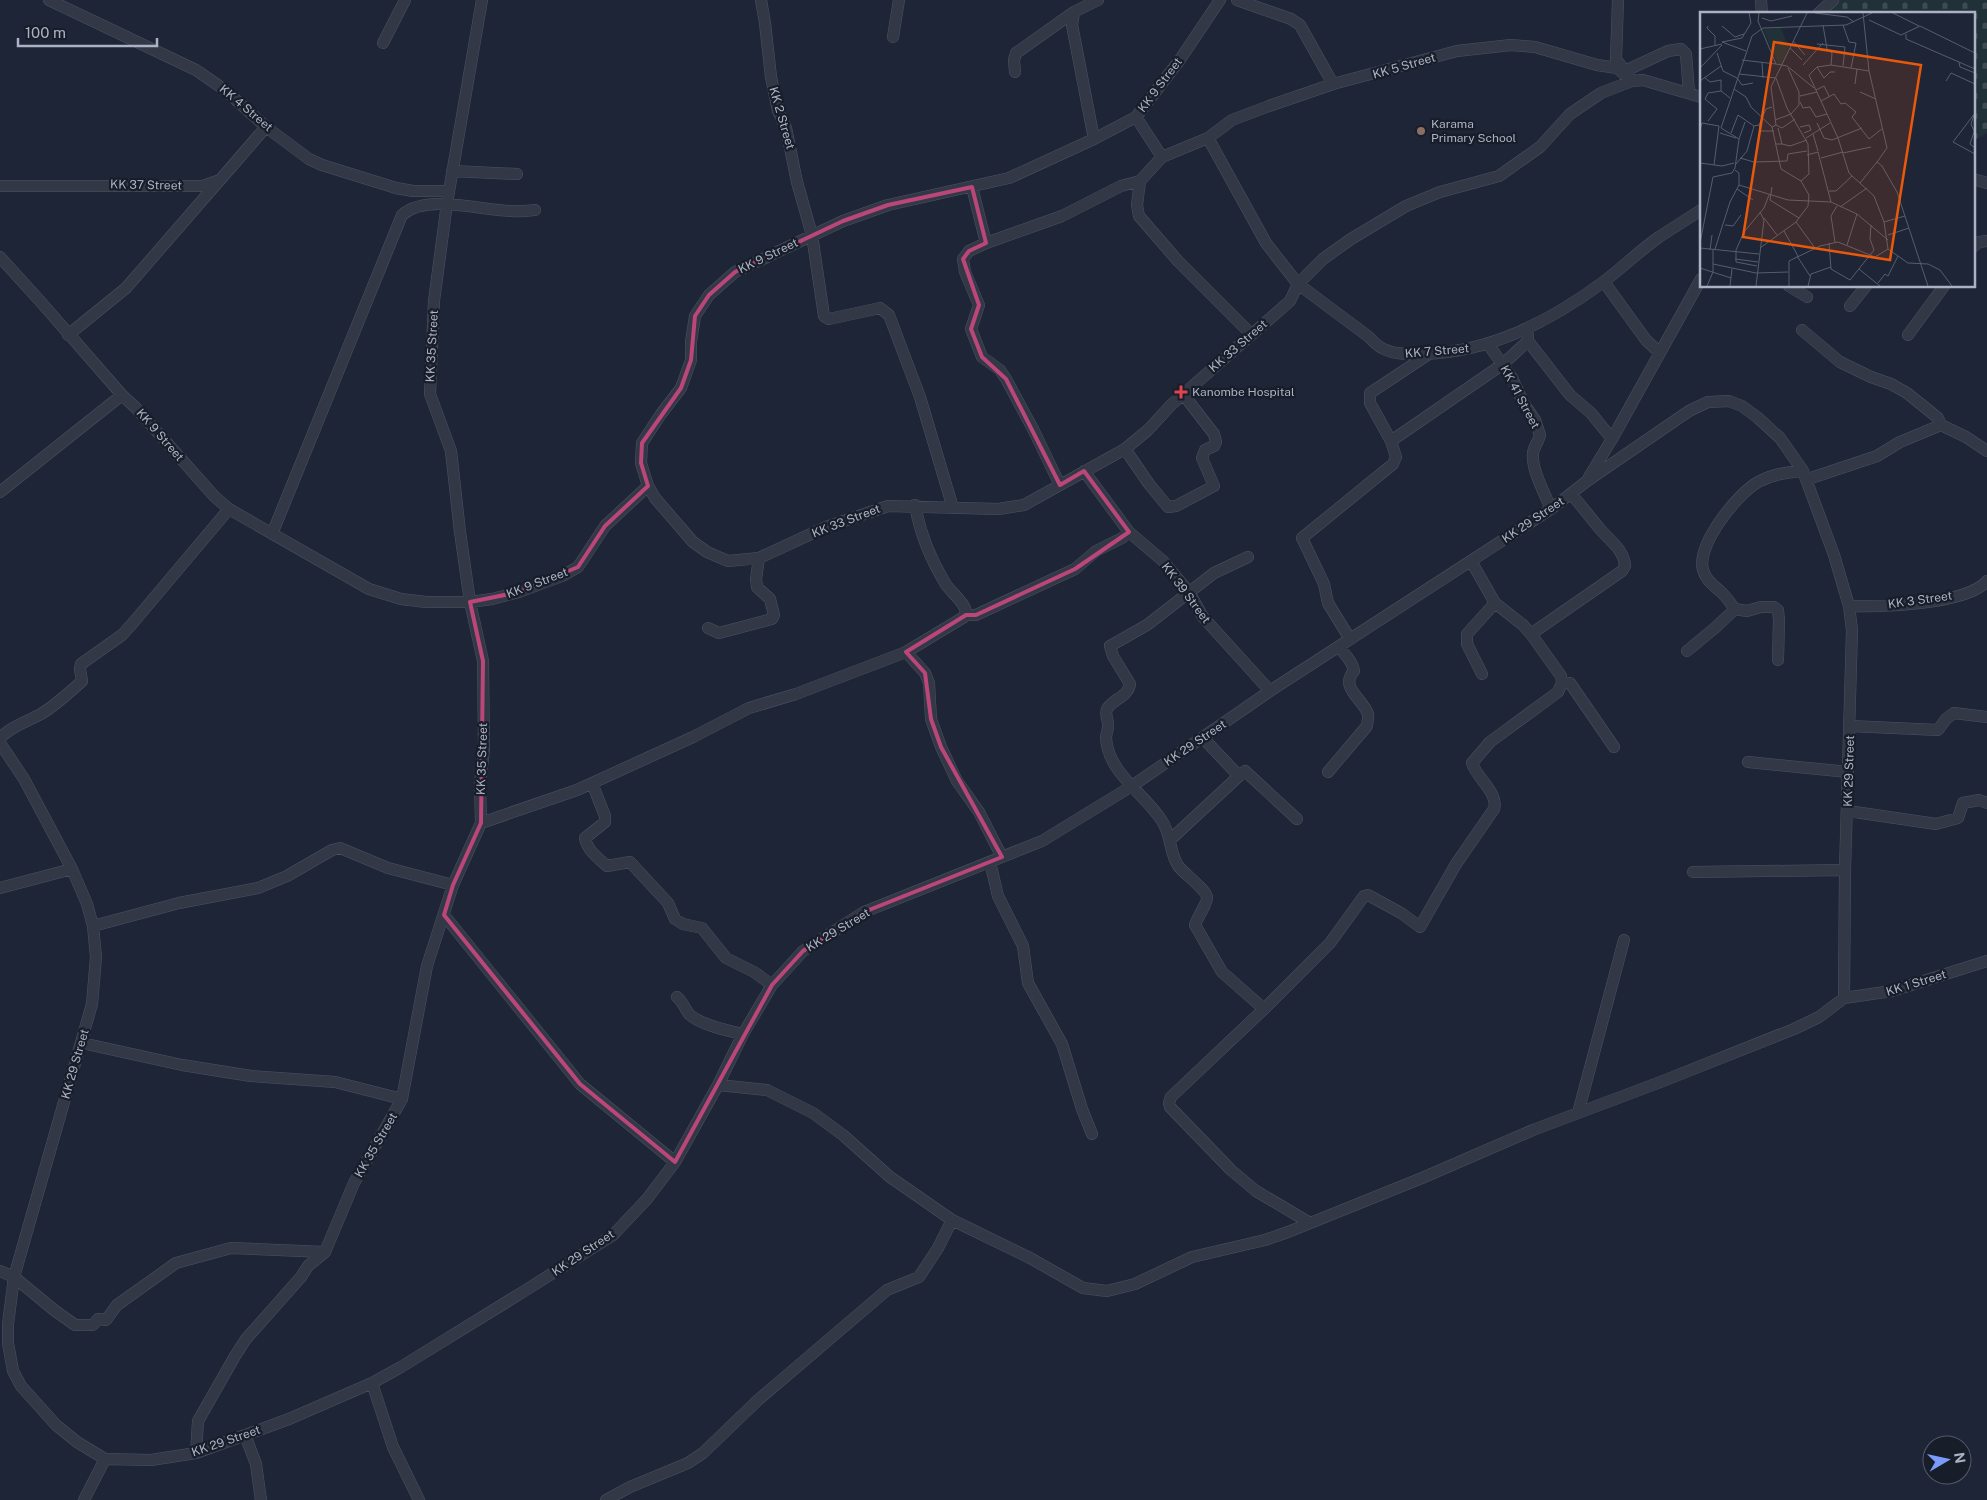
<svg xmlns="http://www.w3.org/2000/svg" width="1987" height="1500" font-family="'Public Sans',sans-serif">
<defs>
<pattern id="cemetery-stones" width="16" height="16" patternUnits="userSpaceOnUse" patternTransform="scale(1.25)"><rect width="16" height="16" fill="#203137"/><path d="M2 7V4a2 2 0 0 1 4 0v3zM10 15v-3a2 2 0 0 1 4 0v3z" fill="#3e4c52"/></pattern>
</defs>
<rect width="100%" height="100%" fill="#1e2536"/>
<path fill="url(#cemetery-stones)" d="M1839,0H1987V133L1973,141V14H1824Z"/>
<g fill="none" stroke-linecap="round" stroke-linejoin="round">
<g stroke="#4c5262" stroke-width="12">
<path id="minor" d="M49,0L196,70L225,90L266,127L309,159L322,165L396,188L413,191H449
M761,0L765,23L771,77L778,111L786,128L797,182L812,235L824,316L829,319L880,308L889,315L920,397L953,508
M1237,0L1291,19L1300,25L1333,84
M1761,0L1762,14
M1818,14L1833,0
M893,37L899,0
M383,43L405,0
M1625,71L1668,51L1681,49L1686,54L1689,93
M1015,72L1014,60L1016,53L1074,12
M1136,117L1162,157L1208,138L1232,120L1269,106L1333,84L1457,51L1511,45L1535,47L1597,65L1617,68L1632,81L1643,80L1701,97
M1208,138L1266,243L1298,284L1369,337C1385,356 1401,354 1424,354C1491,352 1550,321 1602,283C1622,268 1639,251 1659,237C1673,228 1687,219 1701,210
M1094,139L1072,25L1074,12L1098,0
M1162,157L1140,181L1137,205L1139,216L1178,261L1251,334
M452,171L517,174
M1973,179L1987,183
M0,186H203L220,180L266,127
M972,187L986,243L1062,216L1121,186L1140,181
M986,243L969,251L963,259L965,272L979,305L971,329L982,357L1000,370L1006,379L1033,429L1060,485
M1973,247L1979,242L1987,241
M0,257L40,301L122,395L136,408L214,496L229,509L369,589L401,599L426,602H470L492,599L519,592L562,576L578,567L605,526L648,486L641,463L642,443L661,414L681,388L691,360V342L695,316L709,295L735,272L843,221L888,205L1009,178L1094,139L1136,117L1179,61L1220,0
M1604,282L1646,340L1660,353
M1789,286L1807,297
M1850,306L1866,286
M1802,330L1840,362L1871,377L1891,384L1907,393L1938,418L1941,425L1966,437L1987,451
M68,335L126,288L219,181
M1528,335V341L1570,395L1591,413L1612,439
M1908,335L1944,286
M1488,344L1512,378L1524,404L1535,420L1540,435C1539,441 1534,446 1533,453C1531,469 1545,494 1551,509
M1391,441L1503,364L1528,341
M1125,449L1149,484L1168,507L1176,506L1214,486L1202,458L1205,450L1214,446L1216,442L1214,434L1183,394
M1084,471L1129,532L1163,561L1189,592L1203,617L1270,691
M1589,477L1612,439L1701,279
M1808,479L1877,456L1900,442L1941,425
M648,486L655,498L693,542L707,552L728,561L759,558L826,527L888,506L998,509L1024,505L1125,449L1148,430L1171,405L1290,301L1298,284L1323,259L1351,239L1406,206L1440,192L1499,176L1540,147L1570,114L1601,93L1632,81L1616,59L1618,0
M0,492L122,395
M272,534L402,215C427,193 482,211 512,211C520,212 527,211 535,210
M1248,557L1214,573L1147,625L1110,646L1113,656L1130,684C1128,697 1113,699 1107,709C1105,713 1107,718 1108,723C1109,729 1106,733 1106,738C1108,773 1145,794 1162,821C1172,836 1169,854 1179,867C1185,874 1206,890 1207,897C1208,902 1197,918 1195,925L1222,972L1264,1009
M1849,606C1880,607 1966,605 1987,581
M966,615H976L1075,569L1096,551L1122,538L1129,532
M708,628L719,633L772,619L774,615L770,599L757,587L756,579L759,558
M1531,634L1622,571L1625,566C1624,549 1608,539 1599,528C1589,516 1581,505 1571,494
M1350,639L1328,603L1324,584L1302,538L1393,464L1396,457L1391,441L1370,403V393L1429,354
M1687,651L1716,627L1735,609
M906,652L925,673L929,683L931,719L941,747L957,781L979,812L1002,857
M1778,660L1779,620L1778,610L1774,607H1761L1747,611L1735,609C1730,603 1726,596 1720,591C1712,584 1706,580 1703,570C1696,545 1737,494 1758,482C1773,474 1787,472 1803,471
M1482,674L1467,644V634L1495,603
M1562,683H1570L1614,747
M1850,726L1938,730L1946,719L1954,713L1987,717
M0,738C12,726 26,722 41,714C56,705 69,693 82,681L80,669L81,664L122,635L132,624L229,509
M0,743L24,779L72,869L87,904L93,926L96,957L92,1004L14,1277L8,1324V1343L13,1371L21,1386L56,1425L77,1442L105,1459L151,1460L196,1453L289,1419L372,1383L401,1367L526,1290L613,1235L647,1199L675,1162L718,1085L743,1034L772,985L803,951L864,912L1042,841L1132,786L1270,691L1551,509L1587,481L1689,411L1708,402L1729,401L1742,406L1757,417L1780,438L1803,471L1834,555L1849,606L1852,630L1845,870L1844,998
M1748,762L1848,772
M1328,772L1367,726C1367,722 1369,717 1368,714C1363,699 1339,687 1354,671C1352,661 1345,654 1338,647
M1239,776L1245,771L1297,819
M592,783L605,816V822L585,838C587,850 598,858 607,866L630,862L668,903L675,919L683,924L702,928L726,958L754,972L772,985
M1848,811L1936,824L1958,818L1963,803L1979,800L1987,803
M481,823L577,790L693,737L749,708L796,694L906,652L964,617L966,611C963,600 951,593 945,583C930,558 920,534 915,505
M1171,839L1239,776L1203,738
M990,862L998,896L1023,946L1028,983L1062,1044L1082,1109L1092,1134
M1693,872L1845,870
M0,888L72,869
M444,915L580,1084L675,1162
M93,926L179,903L258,888L287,876L332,850L340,848L388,868L453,885
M677,997C683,1002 685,1009 689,1014C700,1025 729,1031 743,1034
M82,1043L182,1065L251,1076L335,1082L402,1099
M1578,1113L1624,940
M952,1220L1030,1258L1083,1288L1107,1291L1135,1284L1192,1257L1265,1240L1288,1232L1422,1178L1533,1130L1663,1081L1794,1029L1819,1017L1844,998L1892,991L1987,961
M1310,1223L1256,1191L1231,1170L1170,1107L1169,1103L1171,1097L1264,1009L1330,943L1364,896L1368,895L1401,913L1420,927L1456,864L1494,809C1499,793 1477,779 1472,763L1490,742L1558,692L1562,683L1561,676L1531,634L1523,625L1495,603L1471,561
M0,1271L14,1277L54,1310L75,1325H93L98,1319L106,1320L117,1305L176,1263L231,1248L325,1252
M372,1383L393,1447L419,1500
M245,1435L256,1464L261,1500
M196,1453L198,1421L235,1356L246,1339L301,1277L308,1266L325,1252L354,1183L402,1099L427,966L453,885L481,823L480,784L484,750L483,661L470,602L460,532L451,451L430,394L434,301L447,203L482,0
M84,1500L105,1459
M606,1500L630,1487L688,1463L703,1453L758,1400L887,1290L919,1277L938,1248L952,1220L890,1177L843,1135L813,1113L767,1090L718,1085"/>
</g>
<use href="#minor" stroke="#323846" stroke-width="11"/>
</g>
<path fill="none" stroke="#bb467a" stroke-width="4" stroke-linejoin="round" d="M972,187L986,243L969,251L963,259L979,305L971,329L982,357L1006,379L1060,485L1084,471L1129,532L1075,569L976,615H966L906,652L925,673L931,719L941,747L1002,857L864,912L803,951L772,985L675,1162L580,1084L444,915L453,885L481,823L483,661L470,602L519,592L578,567L605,526L648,486L641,463L642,443L681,388L691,360L695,316L709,295L735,272L843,221L888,205Z"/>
<circle fill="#8d6e63" stroke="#181d2a" stroke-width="2" cx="1421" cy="131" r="5"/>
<path fill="#e0444e" stroke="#181d2a" stroke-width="2" d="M1178.5 384.5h5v5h5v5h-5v5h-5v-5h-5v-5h5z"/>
<g text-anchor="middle" stroke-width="4.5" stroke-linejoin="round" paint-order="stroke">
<g font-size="12" fill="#abb2c4" stroke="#181d2a">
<text transform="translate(1404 66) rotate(-16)" y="4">KK 5 Street</text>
<text transform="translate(1160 85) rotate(-53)" y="4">KK 9 Street</text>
<text transform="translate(246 108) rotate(40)" y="4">KK 4 Street</text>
<text transform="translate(782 118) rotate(74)" y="4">KK 2 Street</text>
<text transform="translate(146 185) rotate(1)" y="4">KK 37 Street</text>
<text transform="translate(768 256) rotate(-26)" y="4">KK 9 Street</text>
<text transform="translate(432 346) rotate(-87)" y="4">KK 35 Street</text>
<text transform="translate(1238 346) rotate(-41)" y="4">KK 33 Street</text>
<text transform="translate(1437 351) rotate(-5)" y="4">KK 7 Street</text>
<text transform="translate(1520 397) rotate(62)" y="4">KK 41 Street</text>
<text transform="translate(160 435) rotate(49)" y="4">KK 9 Street</text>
<text transform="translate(1533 520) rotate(-34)" y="4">KK 29 Street</text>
<text transform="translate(846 521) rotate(-21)" y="4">KK 33 Street</text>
<text transform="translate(537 583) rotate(-21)" y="4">KK 9 Street</text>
<text transform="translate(1186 593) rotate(53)" y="4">KK 39 Street</text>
<text transform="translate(1920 600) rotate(-8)" y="4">KK 3 Street</text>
<text transform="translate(1195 743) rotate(-34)" y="4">KK 29 Street</text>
<text transform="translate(482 759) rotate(-88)" y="4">KK 35 Street</text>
<text transform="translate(1849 771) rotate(-88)" y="4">KK 29 Street</text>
<text transform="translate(838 930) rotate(-31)" y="4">KK 29 Street</text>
<text transform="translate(1916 983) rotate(-17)" y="4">KK 1 Street</text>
<text transform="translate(75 1064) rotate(-74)" y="4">KK 29 Street</text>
<text transform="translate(376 1145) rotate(-60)" y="4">KK 35 Street</text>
<text transform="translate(583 1253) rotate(-34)" y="4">KK 29 Street</text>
<text transform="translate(226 1441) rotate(-19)" y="4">KK 29 Street</text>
</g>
<g font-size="12" fill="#abb2c4" stroke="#181d2a" text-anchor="start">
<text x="1431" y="128">Karama<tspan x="1431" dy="14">Primary School</tspan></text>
<text x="1192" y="396">Kanombe Hospital</text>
</g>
</g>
<g transform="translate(1700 12)">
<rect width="275" height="275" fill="#1e2536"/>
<path d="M81,16L89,36L81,53L78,52L63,17Z" fill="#203137"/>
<path fill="none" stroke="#565d6f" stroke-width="1" d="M59,1L58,9L76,52L87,54L114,76M115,1L147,5L154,10M163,1L169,59L187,136L177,150M193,1L219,14M62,6L71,9L92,4M169,8L201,23L220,14L275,41M123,13L127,37L132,41L131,53M143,13L149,30L156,31M8,14L7,16L15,24V33M22,14L35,25L44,22M206,22V27L275,57M93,29L105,43M117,32L145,35L143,54M90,36L102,48M0,37L22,32M46,39L22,30L42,26L51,11L49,1M17,41L23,59L37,66L42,73L53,71M42,48L76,52M62,50L63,66M259,50L260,55L275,61M103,53L123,31M117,55L124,66L130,60H135M0,56L22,33M151,56L156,31M39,62L76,66L87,96L108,132L109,162L101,169M4,65L10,70L21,68V79M0,69L21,54M246,69L251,61L275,72M155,72L157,57M34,77L46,85L51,95L72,115L81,157L101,169L109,183L108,194L96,210L60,236M116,78L124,74L129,84M160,80L176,87M100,84L117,80M121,89L134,82L141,92L145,91L156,100L152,105L169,127L183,116M100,90L103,96L110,95L116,105L127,102M275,100L271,112L275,121M275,101L253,130L275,142M75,108L91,102L99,93V80L88,56M8,109L17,97L5,87L8,81L21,79L30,86M117,111L124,126L132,128L162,116M59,113L61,119H74M76,113L82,116L95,107M72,115L76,113L71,75L107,1M100,115L109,113L111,118L104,121M0,117L2,111L19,114L14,153M274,120L270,132L275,136M20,121L36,126M31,121L38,103L54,114M113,122L118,139M106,126L130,111M39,127L45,110M76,132H82L78,116M82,132L90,134L107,128M143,141L171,135M107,143L118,140L131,190M40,146L54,150L87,149L88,142L107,139M121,146L143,140M0,151L22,154L34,151M36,152L47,139L54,114L59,113L66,97L72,95M160,171L177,150L182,154L197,180L228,274M39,173L88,188L131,190L157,202L188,228M72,175L70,188L99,206M37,177L53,188M129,179H136L152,164M140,195L167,176M64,206L77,223M96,210L115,236M184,210L205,204M25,213L33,214L41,203M84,219L98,244M188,223L209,216M135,230L131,204L137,194M0,231L13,165L32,161L35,156L39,127L21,116L52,24L63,16L146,13L172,1M129,231L131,257L150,268L174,238L170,227L171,213M147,233L157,202M0,236L59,242M15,237L30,190L39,173V161L35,158M188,237L208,251L228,252L240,258L252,274M10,238L12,223M97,244L110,264M35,247L58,250M13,252L56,261L88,260M57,254L36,250V238L44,220L64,196L69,183M0,256L31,266M159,257L180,274M188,264L198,244M178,271L185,262L188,264M7,274L13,260V238M30,274L32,257M56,274L64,208L60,200M89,274V249L120,234L138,230L175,245L188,237L184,210L174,184L149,161L138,126L109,63L117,55L131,53L169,59M108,274L111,262L131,255"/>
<path fill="#e8590c" fill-opacity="0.15" stroke="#e8590c" stroke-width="2.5" d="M74,30L221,53L190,248L43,225Z"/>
<rect width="275" height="275" fill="none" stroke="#abb2c4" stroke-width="2.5"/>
</g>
<g transform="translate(1947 1460) rotate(81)"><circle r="24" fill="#181d2a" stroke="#535968"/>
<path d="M0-4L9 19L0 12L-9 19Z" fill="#7a9bfa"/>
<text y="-8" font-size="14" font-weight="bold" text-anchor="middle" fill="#abb2c4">N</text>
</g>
<path d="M18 38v8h139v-8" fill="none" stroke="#abb2c4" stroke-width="2.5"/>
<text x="25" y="38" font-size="15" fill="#abb2c4" stroke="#181d2a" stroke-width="4" paint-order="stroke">100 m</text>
</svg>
